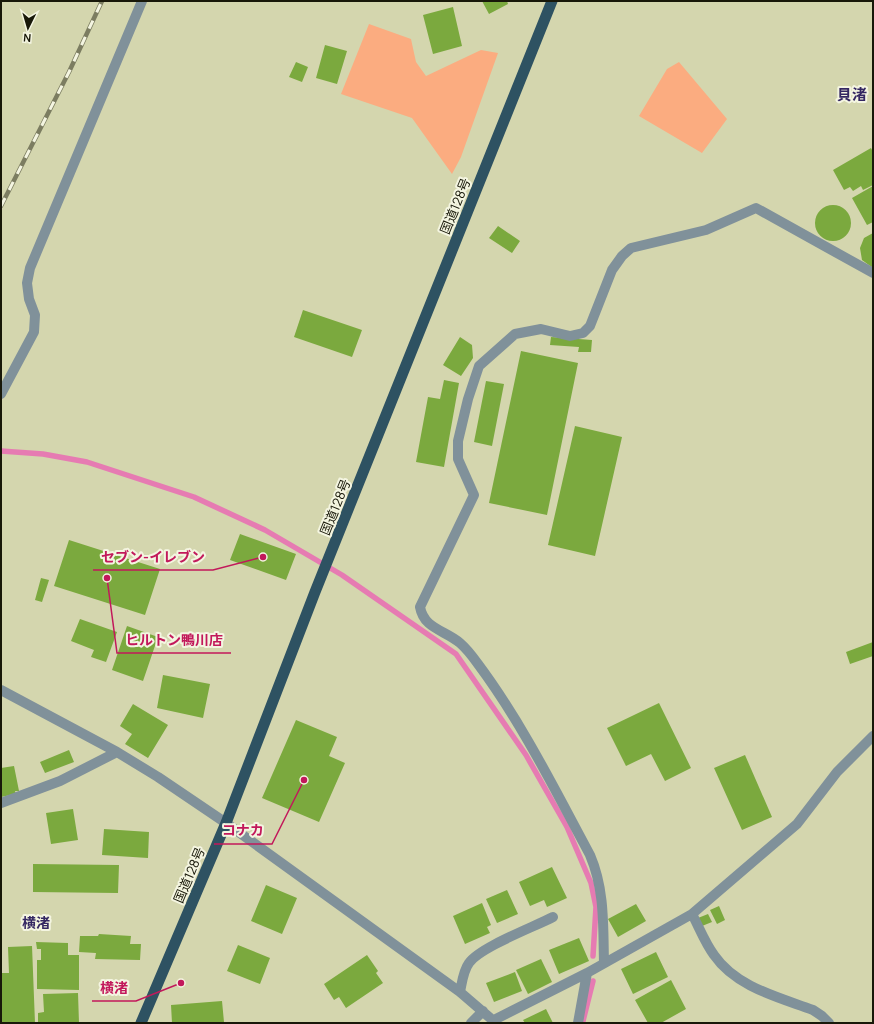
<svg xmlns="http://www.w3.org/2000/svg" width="874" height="1024" font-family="Manrope,'Noto Sans JP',sans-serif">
<rect width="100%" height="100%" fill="#d4d6ae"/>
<path fill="#fbac80" d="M369,24L411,39L416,62L426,76L481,50L498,53L461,157L452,174L412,118L341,94Z
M679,62L727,119L702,153L639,116L667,69Z"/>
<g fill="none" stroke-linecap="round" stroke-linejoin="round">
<path stroke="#e67bb2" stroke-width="5.5" d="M1,451L43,454L87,462L194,497L265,530L342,575L456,654L526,755L567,827L591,883L596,907L593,956
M583,1021L593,981"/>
</g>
<path fill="#7ba93e" d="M482,1H507L508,4L489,14Z
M453,7L462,46L433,54L423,15Z
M325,45L347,51L337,84L316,78Z
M296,62L308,67L302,82L289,77Z
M871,148L873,152V185L863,190L861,186L853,191L850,187L844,190L833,170Z
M873,186V222L867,225L852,198Z
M815 223a18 18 0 1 1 36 0a18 18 0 1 1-36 0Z
M498,226L520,241L512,253L489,238Z
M873,233V268L862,260L860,248L864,238Z
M303,310L362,330L352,357L294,337Z
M460,337L472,345L473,358L461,376L443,365Z
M551,337L592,340L591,352H578L579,347L550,345Z
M521,351L578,363L547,515L489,503Z
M444,380L459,383L444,467L416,462L428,397L440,399Z
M486,381L504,384L492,446L474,442Z
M575,426L622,437L595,556L548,545Z
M240,534L296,554L286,580L230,560Z
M69,540L160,569L145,615L54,586Z
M41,578L49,580L42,602L35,600Z
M80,619L117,632L106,662L91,657L94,650L71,641Z
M127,626L158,637L143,681L112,670Z
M873,642V656L850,664L846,652Z
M163,675L210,684L203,718L157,708Z
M659,703L691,768L665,781L651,754L626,766L607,728Z
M133,704L168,725L148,758L125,744L132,734L120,726Z
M296,720L337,737L329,756L345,763L319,822L262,798Z
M69,750L74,762L45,773L40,762Z
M745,755L772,817L742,830L714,768Z
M14,766L19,791H15L16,794L1,797V768Z
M73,809L78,840L51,844L46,813Z
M104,829L149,832L148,858L102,855Z
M33,864L119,865L118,893L33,892Z
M552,867L567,898L547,907L544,900L530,906L519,882Z
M266,885L297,898L282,934L251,921Z
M507,890L518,914L497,923L486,899Z
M482,903L491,925L487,927L490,933L465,944L453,916Z
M636,904L646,921L618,937L608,919Z
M719,906L725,920L717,924L710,910Z
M708,914L712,922L702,926L698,918Z
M99,934L131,936L130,944H141L140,960L95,959L96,953L79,952L80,936H98Z
M579,938L589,961L559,974L549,950Z
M36,942L68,943V955H79V990L37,989V960H41V949H37Z
M238,945L270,958L260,984L227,971Z
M32,946L35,1023H1V973H9L8,947Z
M656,952L668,977L633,994L621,969Z
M367,955L378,971L376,973L383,983L346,1008L339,997L334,1000L324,984Z
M541,959L552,982L528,994L516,970Z
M515,972L522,991L494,1002L486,983Z
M671,980L686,1009L661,1023H648L635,1000Z
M78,993L79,1023H38V1013L44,1012L43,994Z
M222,1001L224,1022L172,1023L171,1005Z
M546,1009L553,1023H525L523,1020Z"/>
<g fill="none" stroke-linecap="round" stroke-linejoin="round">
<path stroke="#80919a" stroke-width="10" d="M1,394L34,332L35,315L29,299L27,283L30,268L142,1
M1,690L117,752L158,777L226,823L460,992L496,1023
M1,803L60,781L117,752
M692,914C699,927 705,943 714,955C736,987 778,997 813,1010L822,1016L829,1023
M604,963C603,926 605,890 590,855C555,790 522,723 478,664C473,657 467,649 460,643C445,630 424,629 420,607L474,495L458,459V441L468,399L479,366L515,334L541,329L570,336L583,333L590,326L612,270L622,256L631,248L706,230L756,208L873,273
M460,992C462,983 463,971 469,963C480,947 534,927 553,917
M494,1020L587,973L692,914L797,824L837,772L873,736
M471,1023L483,1011
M578,1023L587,973"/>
<path stroke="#2e5262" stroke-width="11" d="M141,1023L226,823L315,592L552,1"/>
<g stroke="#7c7d61" stroke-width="4.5">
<path id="rail" d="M1,206L69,72L102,1"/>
</g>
<use href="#rail" stroke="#f4f5e1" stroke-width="3" stroke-dasharray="9" stroke-linecap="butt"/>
</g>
<g text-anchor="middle" stroke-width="4" stroke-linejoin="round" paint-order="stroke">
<g font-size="13" fill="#181809" stroke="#f4f5e1">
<text transform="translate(455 206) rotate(-68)" y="5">国道128号</text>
<text transform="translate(335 507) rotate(-68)" y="5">国道128号</text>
<text transform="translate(189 875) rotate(-67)" y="5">国道128号</text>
</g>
<g font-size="14" font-weight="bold" fill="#342762" stroke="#f4f5e1">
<text x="36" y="928">横渚</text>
</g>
<g font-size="15" font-weight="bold" fill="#342762" stroke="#f4f5e1">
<text x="852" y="100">貝渚</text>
</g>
</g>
<path fill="none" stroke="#c2185b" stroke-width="1.5" d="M263 557L213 570H93M107 578L117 653H231M304 780L272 844H214M181 983L136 1001H92"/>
<g fill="#c2185b" stroke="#f4f5e1" stroke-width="1.5">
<circle cx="263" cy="557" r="4"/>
<circle cx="107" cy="578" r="4"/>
<circle cx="304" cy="780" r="4"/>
<circle cx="181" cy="983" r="4"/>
</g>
<g font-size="14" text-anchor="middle" font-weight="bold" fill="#c2185b" stroke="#f4f5e1" stroke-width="4" stroke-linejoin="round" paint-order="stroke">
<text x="153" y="562">セブン-イレブン</text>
<text x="174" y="645">ヒルトン鴨川店</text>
<text x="243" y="835">コナカ</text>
<text x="114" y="993">横渚</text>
</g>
<rect width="874" height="1024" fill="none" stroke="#181809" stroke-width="4"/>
<g transform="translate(28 28) rotate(185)" stroke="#f4f5e1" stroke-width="3" paint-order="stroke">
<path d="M0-3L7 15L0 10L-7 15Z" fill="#181809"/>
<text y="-6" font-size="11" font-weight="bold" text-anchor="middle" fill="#181809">N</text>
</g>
</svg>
